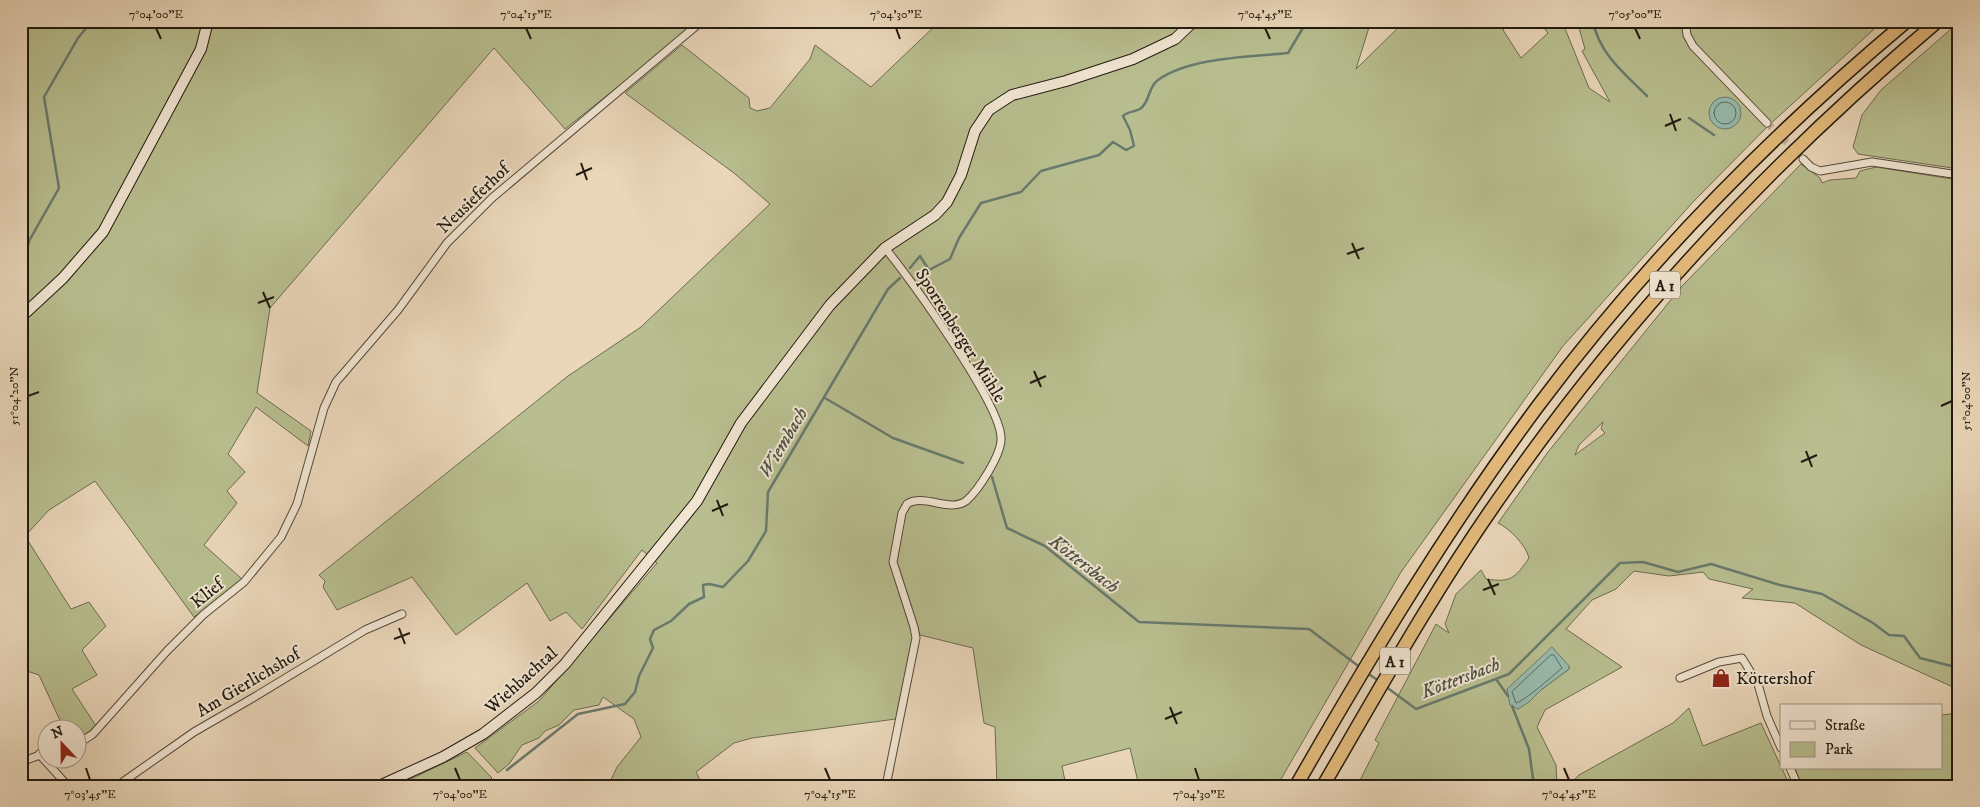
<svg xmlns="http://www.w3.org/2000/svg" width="1980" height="807" font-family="'IM FELL DW Pica',serif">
<rect width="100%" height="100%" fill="#ead7ba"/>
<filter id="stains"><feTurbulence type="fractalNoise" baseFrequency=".004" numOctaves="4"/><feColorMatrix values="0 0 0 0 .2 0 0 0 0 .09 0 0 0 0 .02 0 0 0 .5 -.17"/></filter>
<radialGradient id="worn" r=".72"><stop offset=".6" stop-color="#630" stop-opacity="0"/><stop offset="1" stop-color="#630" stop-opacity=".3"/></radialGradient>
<path fill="#b8be8f" stroke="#6c6c4f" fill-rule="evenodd" d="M21,21H700L565,129L494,48L270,308L257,393L311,431L308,446L256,407L228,454L245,472L227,491L237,503L204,545L243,580L194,617L95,481L49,510L25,536L71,609L89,602L106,626L82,650L97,675L72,689L96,726L78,740V730L64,729L39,675L21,669Z
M940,21H1371L1356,69L1405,21H1511L1503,30L1521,58L1548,33L1538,21H1562L1589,88L1610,102L1582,51L1585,49L1577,21H1684L1689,28L1692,21H1883L1767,127L1694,201L1563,346L1401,572L1277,786H1139L1130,748L1062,766L1066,786H997L995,727L984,723L973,648L920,635L897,562L906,509L909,505L902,504L890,564L913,635L896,719L752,738L734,743L696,772L703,786H608L617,767L641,737L634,719L603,697L599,705L574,710L559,725L545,731L539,738L522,745L509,764L498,773L475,748L539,701L657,563L642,550L582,629L566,612L550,621L527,583L456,635L412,577L337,610L323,587L325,581L319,575L568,376L641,327L770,204L734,173L625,93L682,45L749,98L750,108L757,111L770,108L810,59L815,45L871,87Z
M1959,22V169L1858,154L1853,147L1862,115L1881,90Z
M1801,164L1820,178L1822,183L1830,180L1856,178L1860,171L1876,167L1959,180V652L1952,659L1959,661V697L1955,688L1861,645L1795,603L1742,598L1753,589L1709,579L1703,572L1669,576L1634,571L1616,589L1592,600L1566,629L1622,667L1545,710L1537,727L1556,765L1557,786H1357L1379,743L1375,740L1436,624L1449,633L1445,624L1456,594L1481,570L1486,579C1511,583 1515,578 1529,558C1526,545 1510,529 1498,523L1548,452L1682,286ZM1603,422L1601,429L1605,433L1575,455L1579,445ZM1569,666V669L1541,690L1529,702L1507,696Z
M1689,708L1703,746L1761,723L1790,786H1568L1579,775L1673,723Z
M1959,713V786H1802L1795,768H1941V715Z
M467,752L492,778L483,786H396Z"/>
<path fill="#98baad" stroke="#687a6e" d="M1709 113a16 16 0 1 1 32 0a16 16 0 1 1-32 0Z
M1552,647L1569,666V669L1541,690L1529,702L1518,709L1510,705L1507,689Z"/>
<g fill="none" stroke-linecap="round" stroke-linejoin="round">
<path stroke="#5c6a5e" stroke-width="1" d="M1714 113a11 11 0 1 1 22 0a11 11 0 1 1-22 0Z
M1551,655H1554L1562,668C1554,675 1523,702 1516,703L1512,692Z"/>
<path stroke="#687a6e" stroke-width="2.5" d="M1593,21C1599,54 1625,74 1647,96
M1689,118L1714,135
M910,268L920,256L929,270L950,259L959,238L981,203L1021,192L1041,171L1099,155L1113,142L1126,150L1134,146L1130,130L1123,116C1128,111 1135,112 1140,109C1151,101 1147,88 1158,80C1190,57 1250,57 1288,53L1307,21
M21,274L29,241L59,188L44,97L78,38L92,21
M825,398L893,438L963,463
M992,477L1007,528L1045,546L1139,622L1309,629L1361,668
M1951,666L1959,656
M1367,673L1379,681
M1496,679L1508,696
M1385,686L1416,709L1509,674L1620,563L1643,562L1678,572L1711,564L1780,585L1822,594L1873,623L1889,635L1904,636L1920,658L1959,668
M1512,706L1529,749L1534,786
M507,770L578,714L625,704L635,692L639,676L653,648L650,639L654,630L671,621L689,604L704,597L703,585L709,584L723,587L748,561L766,531L768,492L888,289L900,278
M488,786L494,780"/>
<path stroke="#c2b198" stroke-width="7" stroke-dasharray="7 3.5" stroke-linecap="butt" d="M1767,123L1797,153"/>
<g stroke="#53493a" stroke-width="9">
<path id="street" d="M1685,21L1687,35L1693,46L1767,123
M1803,159L1811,167L1820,171L1872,162L1959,175
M885,248C910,279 1001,404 1001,438C1002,454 978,491 966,501C949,513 924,493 907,504L902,513L893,562L914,627L916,638L886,786
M1680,678L1719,662L1742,658L1758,684L1767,716L1781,748
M78,744L93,734L167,651L203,615L244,582L281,537L297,504L324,408L336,382L398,310L447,243L492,198L702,21
M39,754L68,786
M21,762L48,752
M1790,768L1798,786
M117,786L194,732L251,699L365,630L402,614"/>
</g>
<g stroke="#211a0f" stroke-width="12">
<path id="secondary" d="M21,317L63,278L103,232L201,49L208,21
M379,786L443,757L483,734L536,693L565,664L697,501L741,423L830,305L885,248L935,215L947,202L961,175L975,131L989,110L1012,95L1066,81L1133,59L1175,39L1194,21"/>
</g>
<g stroke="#211a0f" stroke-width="15">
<path id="highway" d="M1296,786C1371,655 1448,527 1538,406C1644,264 1771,135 1907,21
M1323,786C1381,686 1438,584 1505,490C1628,314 1774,159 1938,21"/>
</g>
<use href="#street" stroke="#f1e5d2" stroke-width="7"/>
<use href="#secondary" stroke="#f1e5d2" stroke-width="10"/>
<use href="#highway" stroke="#e5bc7d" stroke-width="12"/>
</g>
<path fill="none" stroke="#211a0f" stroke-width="2" d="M156,28L161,39M526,28L531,39M896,28L900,39M1265,28L1270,39M1635,28L1640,39M1670,114L1676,131M1665,126L1681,119M581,163L587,180M576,175L592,168M1352,243L1359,259M1347,254L1364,248M263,292L270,308M258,303L274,297M1034,371L1041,387M1030,383L1046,376M28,396L39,392M1941,406L1952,401M1806,451L1812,467M1801,462L1817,455M717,500L723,516M712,511L728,504M1488,579L1495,595M1483,590L1499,584M399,628L405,644M394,639L410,633M1170,707L1177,724M1165,719L1182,712M86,768L90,780M455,768L460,780M825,768L830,780M1195,768L1199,780M1564,768L1569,780"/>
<defs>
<g id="shop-bare" transform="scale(1.5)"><path d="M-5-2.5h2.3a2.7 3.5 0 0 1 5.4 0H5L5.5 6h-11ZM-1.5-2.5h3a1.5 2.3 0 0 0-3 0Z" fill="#8f2418" stroke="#f1e5d2" stroke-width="2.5" paint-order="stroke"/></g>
</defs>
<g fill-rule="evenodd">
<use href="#shop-bare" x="1721" y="678"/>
</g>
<g text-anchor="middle" stroke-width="4" stroke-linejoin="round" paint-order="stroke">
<g fill="#f1e5d2" stroke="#5f574a" stroke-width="1">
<rect x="1650" y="271.5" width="30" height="27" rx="4"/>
<rect x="1380" y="647.5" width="30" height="27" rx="4"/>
</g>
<g font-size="16" font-weight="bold" fill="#211a0f">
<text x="1665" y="291">A 1</text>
<text x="1395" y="667">A 1</text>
</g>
<g font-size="18" fill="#211a0f" stroke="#f1e5d2">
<text transform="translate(473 198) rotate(-44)" y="6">Neusieferhof</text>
<text transform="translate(961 335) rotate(58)" y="6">Sporrenberger Mühle</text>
<text transform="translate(207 593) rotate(-39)" y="6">Klief</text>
<text transform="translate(521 680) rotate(-42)" y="6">Wiehbachtal</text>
<text transform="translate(248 682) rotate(-31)" y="6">Am Gierlichshof</text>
</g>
<g font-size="18" fill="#211a0f" stroke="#f1e5d2" text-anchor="start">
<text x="1736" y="684">Köttershof</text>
</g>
<g font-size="19" font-style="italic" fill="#4b5246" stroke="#f1e5d2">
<text transform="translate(782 442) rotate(-59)" y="7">Wiembach</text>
<text transform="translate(1085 563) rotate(38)" y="7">Köttersbach</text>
<text transform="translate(1460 677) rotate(-21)" y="7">Köttersbach</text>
</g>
</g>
<rect width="1980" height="807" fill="none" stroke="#ead7ba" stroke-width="55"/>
<rect x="1780" y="704" width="162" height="65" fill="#f1e5d2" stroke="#9e9484"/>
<rect x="1790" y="721" width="25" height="8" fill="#f1e5d2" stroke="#9e9484"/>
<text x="1825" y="730" font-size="15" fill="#211a0f">Straße</text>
<rect x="1790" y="742" width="25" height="15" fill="#b8be8f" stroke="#9e9484"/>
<text x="1825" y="754" font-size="15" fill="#211a0f">Park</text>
<g transform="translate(62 744) rotate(338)"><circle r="24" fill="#f1e5d2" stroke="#9e9484"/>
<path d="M0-4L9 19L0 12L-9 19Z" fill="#8f2418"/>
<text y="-8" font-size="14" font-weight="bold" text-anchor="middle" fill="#211a0f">N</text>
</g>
<rect x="28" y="28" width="1924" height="752" fill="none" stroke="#211a0f" stroke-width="2"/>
<g font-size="12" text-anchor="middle" fill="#211a0f">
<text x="156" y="18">7°04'00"E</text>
<text x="526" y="18">7°04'15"E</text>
<text x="896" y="18">7°04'30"E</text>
<text x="1265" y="18">7°04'45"E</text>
<text x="1635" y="18">7°05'00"E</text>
<text transform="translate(14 396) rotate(-90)" y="4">51°04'20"N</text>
<text transform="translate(1966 401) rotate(-90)" y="4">51°04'00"N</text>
<text x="90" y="798">7°03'45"E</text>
<text x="460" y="798">7°04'00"E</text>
<text x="830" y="798">7°04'15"E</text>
<text x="1199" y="798">7°04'30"E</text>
<text x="1569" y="798">7°04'45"E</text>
</g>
<rect width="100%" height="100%" filter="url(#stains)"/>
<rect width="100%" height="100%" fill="url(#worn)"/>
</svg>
